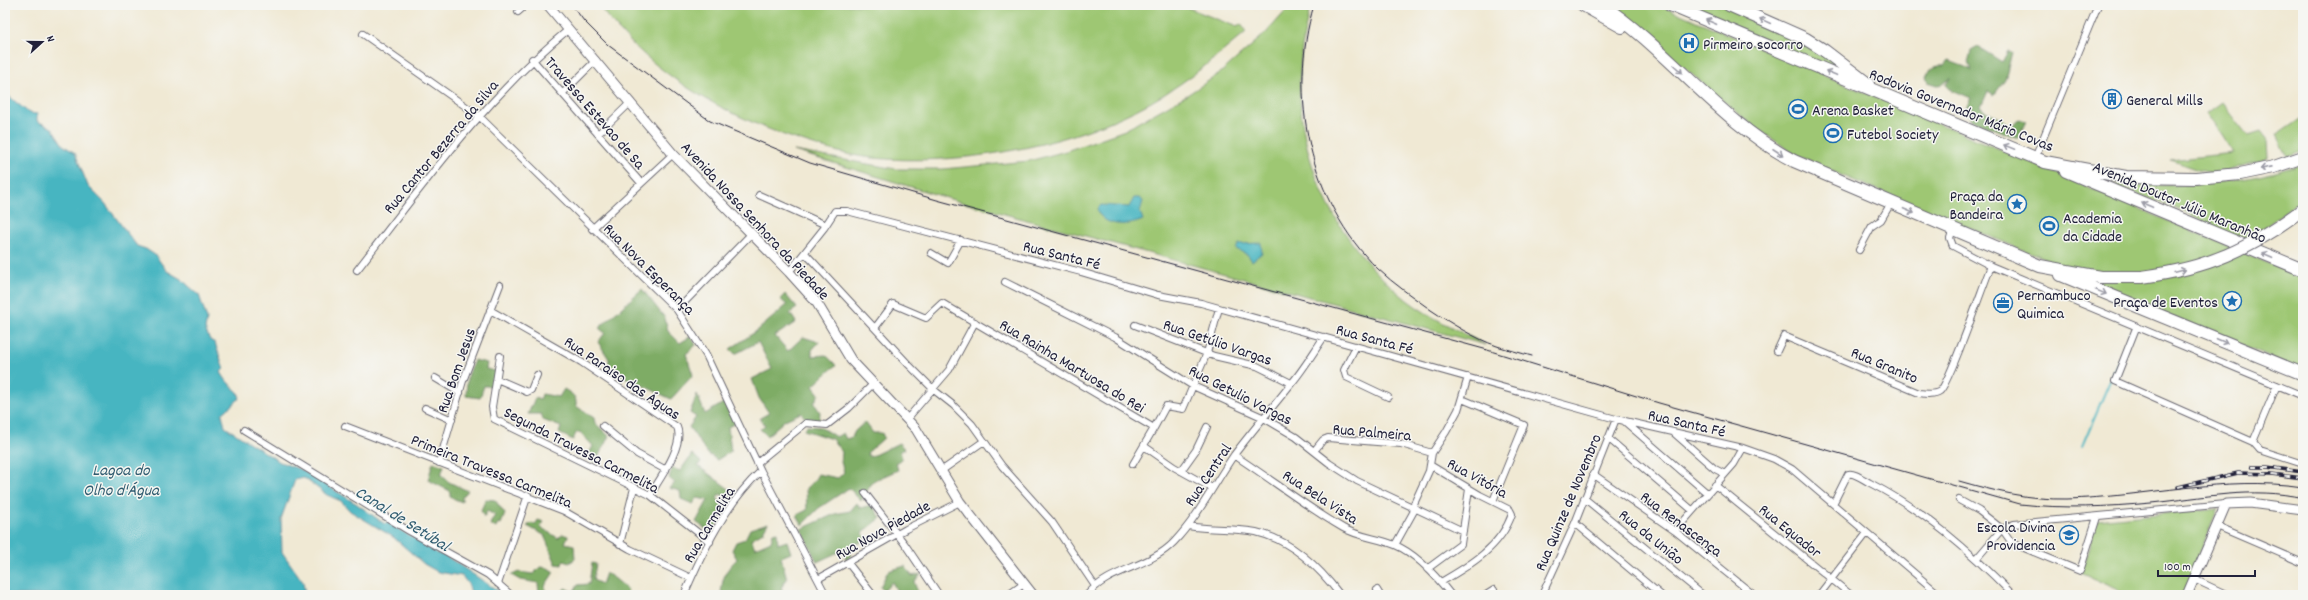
<svg xmlns="http://www.w3.org/2000/svg" width="2308" height="600" font-family="Dekko,sans-serif">
<rect width="100%" height="100%" fill="#f6f6f2"/>
<filter id="ink" filterUnits="userSpaceOnUse"><feTurbulence type="fractalNoise" baseFrequency=".025" numOctaves="2"/><feDisplacementMap in="SourceGraphic" scale="8" xChannelSelector="R" yChannelSelector="G"/><feConvolveMatrix kernelMatrix="1 2 1 2 8 2 1 2 1" color-interpolation-filters="sRGB"/></filter>
<filter id="wash" filterUnits="userSpaceOnUse"><feTurbulence type="fractalNoise" baseFrequency=".012" numOctaves="4" result="noise"/><feDisplacementMap in="SourceGraphic" scale="16" xChannelSelector="R" yChannelSelector="G"/><feGaussianBlur stdDeviation="0.9" result="paint"/><feColorMatrix in="noise" values="0 0 0 0 0 0 0 0 0 0 0 0 0 0 0 0 0 1.4 0 .05"/><feComposite in="paint" operator="in"/></filter>
<g filter="url(#wash)">
<rect width="100%" height="100%" fill="#f0e9d4"/>
<path fill="#9ec773" stroke="#607457" d="M598,5H1181L1237,27L1241,24L1246,32C1212,61 1177,90 1136,110C1060,148 958,166 873,158C842,155 813,145 784,135C709,107 647,69 598,5Z
M1291,5H1311C1279,117 1316,227 1407,300C1430,318 1460,331 1486,345L957,201L794,151L896,169H943L1029,161L1066,151L1125,130L1187,95L1219,74L1266,33Z
M1610,5H1659L2303,278V371L2097,286L2064,267L1836,173L1793,153L1752,125Z
M1677,5H1728L1806,39L1880,94Z
M2222,102L2248,136L2260,132L2267,141L2268,158L2218,174L2198,170L2170,160L2233,153L2207,113Z
M2303,117V151L2288,157L2277,135Z
M2303,163V199L2246,241L2215,228L2190,214L2111,184C2176,187 2241,186 2303,163Z
M2218,508L2183,595H2130L2081,573L2097,520Z"/>
<path fill="#7eac65" stroke="#506750" d="M1978,47L2002,62L2008,51L2012,52L2005,80L1994,95L1988,91L1981,107L1987,112L2000,117L2012,127L2019,119L2026,121L2018,138L1971,120L1966,108L1971,98L1950,89L1946,85L1950,78L1941,86L1928,82L1926,78C1930,68 1935,65 1945,66L1949,61L1968,68L1971,71L1968,61L1971,51Z
M642,289L665,318L668,331L680,343L691,336L696,345L686,354L693,375L671,399L608,369L609,359L598,342L605,333L599,328Z
M785,294L797,308L790,313L796,322L775,336L788,351L803,337L819,342L812,350V356L826,355L836,365L813,386L819,394L814,403L820,412L819,422L808,421L801,413L785,420L767,436L760,429L765,425L760,418L769,413L759,398L752,379L772,369L758,342L735,354L730,349L758,330L787,305L780,299Z
M474,360L487,363L486,369L496,371L494,386H484L480,398L466,396L467,379Z
M564,389C572,394 577,396 576,406L594,418L595,423L609,436L595,463L587,457L593,446L580,432L576,433L573,440L559,433L561,427L543,420L541,414H528L535,398L540,400L542,394L559,397Z
M697,394L705,414L725,402L736,423L728,427L731,451L717,460L708,454L689,427L696,417L690,413Z
M865,422L873,433H882L884,438L867,453L870,457L899,443L905,449L900,451L902,458L896,463L898,470L873,481L861,501L849,488L819,508L802,525L797,515L807,510L806,488L814,481L818,474L838,478L844,472L841,462L842,452L832,439L804,430L807,426L820,427L836,437L843,433L846,439L852,437L855,431Z
M692,454L701,462L698,466L736,494L732,500L720,494L717,498L726,510L711,533L696,522L708,500L697,498L693,504L681,499L680,491L669,488L675,483L669,478L672,468L680,471Z
M433,462L444,466L441,475L449,482L468,491L462,497V502L450,497V491L428,480Z
M486,499L495,500L505,514L501,524L498,523L496,528L490,524L495,515L487,511L484,517L481,510Z
M857,503L860,508L872,505L881,518L862,533L868,539L847,548L851,556L846,560L843,550L817,562L801,529L835,514L850,511Z
M538,520L544,522L540,527L558,538L562,534L568,536L565,543L574,545L575,559L569,563L563,561L562,565L556,564L544,535L527,526L532,523L535,525Z
M768,523L763,532L751,539L755,548L771,541L773,533L777,532L778,544L787,541L791,553L781,557L787,579L781,588L787,595H721C722,579 725,570 737,559L732,550L736,542L745,539L750,529Z
M592,563L596,564L593,580L602,584L606,573C615,578 621,583 628,591L626,595H565L562,592L565,588L573,592L578,585L589,584Z
M905,566L912,576L921,574L914,582L919,595H899L892,582L884,591L880,587L888,571Z
M540,567L548,568L554,572L545,586L546,595H539L538,583L520,580L511,575L519,572L533,574Z"/>
<path fill="#47b5c1" stroke="#346c7e" d="M5,93L29,113L37,114V121L52,128L63,145L75,153L88,186L104,202L137,246L146,249L155,255L167,271L181,279L199,295L207,319L205,329L210,340L215,343L224,369L221,372C226,381 230,385 238,392L240,398L222,414L225,427L280,462L302,470L357,504L418,548L446,556L504,595H472L468,584L462,576L438,572L424,564L393,537L350,511L341,501L327,495L304,478L295,480L281,519L282,552L303,582L305,595H5Z
M1134,198H1139L1143,201L1140,212L1143,220C1128,227 1102,227 1097,209L1101,205L1129,207Z
M1261,243L1262,253L1252,261L1248,255L1236,249L1239,244Z"/>
<g fill="none" stroke-linecap="round" stroke-linejoin="round">
<path stroke="#47b5c1" stroke-width="2" d="M2082,446L2131,332"/>
<path stroke="#47b5c1" stroke-width="7" d="M387,526L433,554"/>
</g>
</g>
<g filter="url(#ink)">
<g fill="none" stroke-linecap="round" stroke-linejoin="round">
<g stroke="#6a6871" stroke-width="8">
<path id="street" d="M518,12L526,5
M363,34L478,115L677,310L706,355L761,471L826,595
M532,59L641,183
M563,93L596,60
M598,134L631,102
M2035,158L2098,5
M759,195L826,225
M592,229L673,154
M1953,229L1950,238L1953,246L1991,266L2303,396
M1859,250L1872,226L1881,220L1891,203
M805,253L909,365L934,390L953,405L972,424L1002,466L1052,522L1095,586
M931,253L948,263L961,240
M357,270C423,185 485,98 569,29
M789,272L824,228L835,211H847L1081,272L1158,295L1201,303L1616,419L1743,448L1774,459L1792,469L1940,595
M1005,282L1115,337L1193,386L1262,417L1296,437L1329,463L1357,481L1463,531
M490,310L581,362L677,427C685,445 659,480 650,495
M677,310L751,234
M1135,325L1214,356L1257,366L1291,383
M875,328L893,304L926,318L942,303L1154,428L1133,464
M2136,328L2115,381L2253,442L2260,450L2303,464
M1356,346L1344,370L1346,377L1388,397
M1777,351L1784,336L1919,393C1926,394 1934,395 1940,391C1949,384 1984,283 1991,266
M500,356L492,407L494,419L650,495L710,542
M435,378L460,393
M497,379L527,392L531,390L537,375
M1462,399L1524,425L1493,501
M425,408L452,420
M907,419L949,370L975,322
M1624,421L1707,493
M345,426L564,511L630,549L691,578
M603,426L637,454L666,470
M1154,428L1166,406L1183,409L1207,353L1219,308
M244,430L409,531L488,575L511,595
M1674,433L1715,469L1725,474
M1608,438L1692,510
M2253,442L2277,385
M1144,446L1174,467L1212,488
M1314,451L1323,440L1328,438L1401,444L1432,453
M1234,455C1271,479 1305,506 1343,528C1359,537 1377,538 1395,545C1417,554 1437,577 1451,595
M439,463L463,381L500,285
M757,463L806,423L827,425L849,408L872,385
M1430,465L1480,495L1510,510L1512,514C1501,547 1469,566 1441,582
M941,471L984,441
M1181,471L1196,450L1207,427
M1593,474L1675,531L1754,595
M1715,485L1851,595
M865,493L904,543L939,595
M1584,498L1703,595
M1959,500L1979,511L2002,529L2012,543L2080,571L2097,517
M1833,504L1848,474C1854,472 1864,480 1870,483C1925,511 1970,551 2013,595
M1412,508L1429,471L1432,453L1446,432L1458,410L1468,377
M1575,523L1661,595
M1188,526C1211,530 1234,528 1256,532C1291,540 1319,567 1340,595
M2217,526L2303,563
M1675,531L1734,464L1743,448
M620,544L634,488
M1395,545L1415,509
M1977,558L2002,529L2014,524L2226,504
M848,563L873,595
M1427,569L1461,544L1469,489
M818,579L906,529L960,502
M2194,579L2228,595
M498,584L528,495
M1377,590L1380,595
M684,595C703,551 726,503 761,471
M1008,595L1025,583
M1087,595C1110,568 1149,568 1174,542C1198,517 1214,484 1234,455C1252,431 1272,408 1291,384C1303,370 1313,353 1324,337
M1486,595L1494,590
M1542,595L1575,523L1616,419
M1819,595L1867,533"/>
</g>
<g stroke="#6a6871" stroke-width="11">
<path id="secondary" d="M548,5L673,154L789,272L817,303L851,360L916,429L960,502L1033,595
M2187,595L2226,504L2250,503L2303,510"/>
</g>
<g stroke="#6a6871" stroke-width="14">
<path id="highway" d="M1583,5L1622,27
M1602,5C1670,51 1721,123 1794,161L2040,266L2100,277H2142
M1670,5L2045,162L2126,177L2196,178L2240,174L2274,167L2303,157
M1729,5L1806,39L1825,51L1868,84
M2066,171L2303,270
M2061,275L2303,374"/>
</g>
<use href="#street" stroke="#fff" stroke-width="6"/>
<use href="#secondary" stroke="#fff" stroke-width="9"/>
<use href="#highway" stroke="#fff" stroke-width="12"/>
<path stroke="#22223b" stroke-width="1" d="M572,5L584,21L608,45L710,121L810,163L937,200L1484,349L1659,403L2020,504C2064,509 2107,507 2151,503C2202,498 2252,486 2303,498
M1314,5C1287,95 1309,202 1378,269C1394,284 1413,297 1431,310C1452,324 1474,338 1497,346C1509,350 1521,353 1532,356
M1959,481C1994,491 2030,500 2067,499C2146,497 2224,475 2303,487"/>
<g stroke="#22223b" stroke-width="3.5">
<path id="rail" d="M2251,467H2267L2303,472
M2178,487L2238,473L2272,474L2303,478"/>
</g>
<use href="#rail" stroke="#f6f6f2" stroke-width="2" stroke-dasharray="6" stroke-linecap="butt"/>
<g stroke="#6a6871" stroke-width="14" stroke-linecap="butt">
<path id="highway-bridge" d="M2142,277C2208,268 2249,250 2303,209"/>
</g>
<use href="#highway-bridge" stroke="#fff" stroke-width="12"/>
</g>
<defs><path id="oneway-shaft" d="M-6 0H5M1.5-3L5.5 0L1.5 3" fill="none" stroke-width="1.6" stroke-linecap="round" stroke-linejoin="round"/></defs>
<g stroke="#9c9ca7">
<use href="#oneway-shaft" transform="translate(1765 21) rotate(-155)"/>
<use href="#oneway-shaft" transform="translate(1711 22) rotate(-157)"/>
<use href="#oneway-shaft" transform="translate(1678 69) rotate(42)"/>
<use href="#oneway-shaft" transform="translate(1831 73) rotate(-157)"/>
<use href="#oneway-shaft" transform="translate(2009 147) rotate(-158)"/>
<use href="#oneway-shaft" transform="translate(1778 152) rotate(33)"/>
<use href="#oneway-shaft" transform="translate(2266 168) rotate(169)"/>
<use href="#oneway-shaft" transform="translate(2147 205) rotate(-157)"/>
<use href="#oneway-shaft" transform="translate(1909 211) rotate(23)"/>
<use href="#oneway-shaft" transform="translate(2267 255) rotate(-157)"/>
<use href="#oneway-shaft" transform="translate(2180 271) rotate(-14)"/>
<use href="#oneway-shaft" transform="translate(2101 292) rotate(22)"/>
<use href="#oneway-shaft" transform="translate(2222 341) rotate(23)"/>
</g>
</g>
<defs>
<g id="hospital-ring" transform="scale(1)"><circle r="9.5" fill="#f6f6f2" stroke="#1f6fb2" stroke-width="1.5"/><path d="M-5-5h3v3.5h4V-5h3V5h-3V1.5h-4V5h-3Z" fill="#1f6fb2"/></g>
<g id="building-ring" transform="scale(1)"><circle r="9.5" fill="#f6f6f2" stroke="#1f6fb2" stroke-width="1.5"/><path d="M-4-6H4V6H1V3H-1V6H-4ZM-2.5-4.3h1.7v1.8h-1.7ZM.8-4.3h1.7v1.8H.8ZM-2.5-1h1.7V.8h-1.7ZM.8-1h1.7V.8H.8Z" fill="#1f6fb2"/></g>
<g id="stadium-ring" transform="scale(1)"><circle r="9.5" fill="#f6f6f2" stroke="#1f6fb2" stroke-width="1.5"/><path d="M0-5a6.5 5 0 1 0 0 10a6.5 5 0 1 0 0-10ZM-3.5-1.8h7v3.6h-7Z" fill="#1f6fb2"/></g>
<g id="sight-ring" transform="scale(1)"><circle r="9.5" fill="#f6f6f2" stroke="#1f6fb2" stroke-width="1.5"/><path d="M0-6L1.8-2.2L6-1.7L2.9 1.2L3.7 5.4L0 3.3L-3.7 5.4L-2.9 1.2L-6-1.7L-1.8-2.2Z" fill="#1f6fb2"/></g>
<g id="office-ring" transform="scale(1)"><circle r="9.5" fill="#f6f6f2" stroke="#1f6fb2" stroke-width="1.5"/><path d="M-6-3h4V-5.5h4V-3h4V5H-6ZM-1-4.5V-3h2v-1.5ZM-6 0V1H6V0Z" fill="#1f6fb2"/></g>
<g id="school-ring" transform="scale(1)"><circle r="9.5" fill="#f6f6f2" stroke="#1f6fb2" stroke-width="1.5"/><path d="M0-5L7-2L0 1L-7-2ZM-4 1L0 2.5L4 1V4Q0 6-4 4Z" fill="#1f6fb2"/></g>
</defs>
<g fill-rule="evenodd">
<use href="#hospital-ring" x="1689" y="43"/>
<use href="#building-ring" x="2112" y="99"/>
<use href="#stadium-ring" x="1798" y="109"/>
<use href="#stadium-ring" x="1833" y="133"/>
<use href="#sight-ring" x="2017" y="204"/>
<use href="#stadium-ring" x="2049" y="226"/>
<use href="#sight-ring" x="2232" y="301"/>
<use href="#office-ring" x="2003" y="303"/>
<use href="#school-ring" x="2069" y="535"/>
</g>
<g text-anchor="middle" stroke-width="3" stroke-linejoin="round" paint-order="stroke">
<g font-size="16" fill="#22223b" stroke="#f6f6f2" text-anchor="start">
<text x="1703" y="49">Pirmeiro socorro</text>
<text x="2126" y="105">General Mills</text>
<text x="1812" y="115">Arena Basket</text>
<text x="1847" y="139">Futebol Society</text>
<text x="2003" y="201" text-anchor="end">Praça da<tspan x="2003" dy="18">Bandeira</tspan></text>
<text x="2063" y="223">Academia<tspan x="2063" dy="18">da Cidade</tspan></text>
<text x="2017" y="300">Pernambuco<tspan x="2017" dy="18">Quimica</tspan></text>
<text x="2218" y="307" text-anchor="end">Praça de Eventos</text>
<text x="2055" y="532" text-anchor="end">Escola Divina<tspan x="2055" dy="18">Providencia</tspan></text>
</g>
<g font-size="16" fill="#22223b" stroke="#f6f6f2">
<text transform="translate(1962 109) rotate(22)" y="6">Rodovia Governador Mário Covas</text>
<text transform="translate(596 112) rotate(49)" y="6">Travessa Estevao de Sa</text>
<text transform="translate(440 146) rotate(-50)" y="6">Rua Cantor Bezerra da Silva</text>
<text transform="translate(2180 201) rotate(23)" y="6">Avenida Doutor Júlio Maranhão</text>
<text transform="translate(756 220) rotate(47)" y="6">Avenida Nossa Senhora da Piedade</text>
<text transform="translate(1062 254) rotate(14)" y="6">Rua Santa Fé</text>
<text transform="translate(650 268) rotate(45)" y="6">Rua Nova Esperança</text>
<text transform="translate(1375 338) rotate(15)" y="6">Rua Santa Fé</text>
<text transform="translate(1218 341) rotate(19)" y="6">Rua Getúlio Vargas</text>
<text transform="translate(1885 364) rotate(23)" y="6">Rua Granito</text>
<text transform="translate(1073 365) rotate(31)" y="6">Rua Rainha Martuosa do Rei</text>
<text transform="translate(455 370) rotate(-71)" y="6">Rua Bom Jesus</text>
<text transform="translate(623 377) rotate(34)" y="6">Rua Paraiso das Águas</text>
<text transform="translate(1241 394) rotate(27)" y="6">Rua Getulio Vargas</text>
<text transform="translate(1687 422) rotate(13)" y="6">Rua Santa Fé</text>
<text transform="translate(1372 431) rotate(5)" y="6">Rua Palmeira</text>
<text transform="translate(582 449) rotate(27)" y="6">Segunda Travessa Carmelita</text>
<text transform="translate(492 470) rotate(22)" y="6">Primeira Travessa Carmelita</text>
<text transform="translate(1207 474) rotate(-56)" y="6">Rua Central</text>
<text transform="translate(1478 477) rotate(29)" y="6">Rua Vitória</text>
<text transform="translate(1321 496) rotate(33)" y="6">Rua Bela Vista</text>
<text transform="translate(1567 502) rotate(-67)" y="6">Rua Quinze de Novembro</text>
<text transform="translate(1682 523) rotate(37)" y="6">Rua Renascença</text>
<text transform="translate(708 524) rotate(-59)" y="6">Rua Carmelita</text>
<text transform="translate(882 529) rotate(-29)" y="6">Rua Nova Piedade</text>
<text transform="translate(1791 530) rotate(39)" y="6">Rua Equador</text>
<text transform="translate(1652 536) rotate(39)" y="6">Rua da União</text>
</g>
<g font-size="17" font-style="italic" fill="#315d71" stroke="#f6f6f2">
<text x="121" y="475">Lagoa do<tspan x="121" dy="20">Olho d'Água</tspan></text>
<text transform="translate(403 518) rotate(32)" y="6">Canal de Setúbal</text>
</g>
</g>
<rect width="2308" height="600" fill="none" stroke="#f6f6f2" stroke-width="20"/>
<g transform="translate(42 42) rotate(69)" stroke="#f6f6f2" stroke-width="3" paint-order="stroke">
<path d="M0-3L7 15L0 10L-7 15Z" fill="#22223b"/>
<text y="-6" font-size="11" font-weight="bold" text-anchor="middle" fill="#22223b">N</text>
</g>
<path d="M2158 570v6h97v-6" fill="none" stroke="#22223b" stroke-width="2"/>
<text x="2164" y="570" font-size="12" fill="#22223b" stroke="#f6f6f2" stroke-width="3" paint-order="stroke">100 m</text>
</svg>
